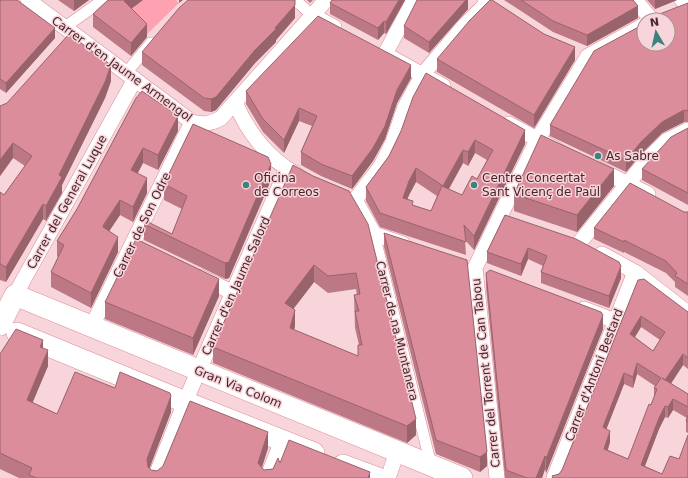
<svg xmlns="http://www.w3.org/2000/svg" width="688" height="478" font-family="'DejaVu Sans',sans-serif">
<rect width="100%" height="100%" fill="#f7d5da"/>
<path fill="#fea1b1" d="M143,0H176L179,3L145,36L124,14Z"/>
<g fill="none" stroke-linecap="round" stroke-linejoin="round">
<g stroke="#dc8d9b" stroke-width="12">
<path id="pedestrian" d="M295,0L312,15
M65,27L103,0
M126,73L151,43
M374,234L431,465"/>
</g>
<g stroke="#dc8d9b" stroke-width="16">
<path id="minor" d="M28,0L192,122C203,125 211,124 221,118L326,0
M635,0L652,20
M682,0L687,5
M312,15L334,27
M385,54L414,0
M392,58L443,86
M235,102C247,131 268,159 296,174
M509,124L556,149
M596,168L648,194
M355,200L374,234L403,244
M355,200L381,166L393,142L405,107L423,74L463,27L484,6L486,0
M580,242L647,160L666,141L688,130
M602,254L635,272L688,313
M475,268L537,140L588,56L644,25
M475,268L497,478
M200,277L234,293
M15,295L135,79
M584,309L615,321
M91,328L192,122
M155,478L185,402L287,169
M267,478L282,441
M388,478L397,452
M554,478L635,272"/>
</g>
<g stroke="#dc8d9b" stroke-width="22">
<path id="secondary" d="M0,325L15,295L462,478
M17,333L185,402L314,453
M343,465L378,478"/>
</g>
<use href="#pedestrian" stroke="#fff" stroke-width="11"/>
<use href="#minor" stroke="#fff" stroke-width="15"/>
<use href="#secondary" stroke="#fff" stroke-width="21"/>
</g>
<path fill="#bc7985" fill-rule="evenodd" d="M0,0L55,38L6,93L0,89Z
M58,0H89L74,11Z
M108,0H143L131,9L147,37L131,56L93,27V14Z
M307,0H313L310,3Z
M332,0H405L386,34L384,33L378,40L330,14V3Z
M468,0V9L429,53L404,38V26Z
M504,0H633L638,18L587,46L553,32Z
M647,0H677L655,9Z
M688,3V122H684L662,133L641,154L626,172L550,136V125Z
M295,18L276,40V42L255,63L216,110L211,112L204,111L142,65V52Z
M437,59L575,60L534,128L437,72Z
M411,78L397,103L385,139L373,161L352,189L321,176L301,165V152L312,126L299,121L284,153L263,132L246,104V91Z
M111,81L105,98L62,185V193L46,221L43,219L6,282L0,280V192L4,195L25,166L13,158L0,176V106Z
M136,98L178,131L158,170L143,163L138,173L147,193L133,222L120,215L109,231L118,252L91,308L51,287V272L58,257L57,256V241L77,209Z
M688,128V205L642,180V169Z
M401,131L525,144L474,250L465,240L466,255L380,227L366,201V187L389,156ZM475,153L487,160L477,179L462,195L449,189L463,163L468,166ZM416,182L437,196L431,211L413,205L407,199L409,195Z
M313,176L349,191L416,435L407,443L213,363V347ZM314,282L328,293L356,289L357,295H354L355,328L359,345L358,356L294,330L295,326L293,309Z
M271,180L229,278L225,279L144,240V224L172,234L182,209L164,200V184Z
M614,186L577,232L514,211V194Z
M684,212H688V296L675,287V282L666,273L624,252V253L594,239V228Z
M505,215L621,278L609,308L541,283V272L543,266L528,259L521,276L487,263V252Z
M384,233L487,466L480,472L436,454L384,247Z
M486,273L603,329L546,473L545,469L542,478H505L486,287Z
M638,280L688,312V369L683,365L671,384L688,394V433L686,432V421L687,418L673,410L668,418L665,417L659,429L645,466L662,474L688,478H552V476L559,474L562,470ZM641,327L660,340L653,351L635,337ZM637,374L655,386L654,388V398L651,405L628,459L608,450L610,442L606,429L624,384L633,388Z
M219,296L193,355L105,319V302Z
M43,348L48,366L32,402L57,414L171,412L149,468L151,470L157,471L268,448L262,468L264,470L273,469L280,463L370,478H19L0,469V354Z"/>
<path fill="#99636c" d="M74,0H89L74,11Z
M125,0H143L124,14V1Z
M179,0H183L179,3Z
M399,0H405L386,34V22Z
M466,0H468V9L429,53V42Z
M655,0H677L655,9Z
M295,5V18L276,40V42L255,63L216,110L211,112V99L275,28Z
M638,6V18L587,46V35Z
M384,21V33L378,40V28Z
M147,24V37L131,56V43Z
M55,28V38L6,93V83Z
M575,47V60L534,128V115Z
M111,65V81L105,98L62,185V193L46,221V206L59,175Z
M411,65V78L397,103L385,139L373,161L352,189V176Z
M299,108V121L284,153V140Z
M684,110V122L662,133L641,154L626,172V160L641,142L662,122Z
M178,116V131L158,170V155Z
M525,130V144L474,250V236Z
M475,140V153L468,166V152Z
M13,143V158L0,176V160Z
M143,148V163L131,185V170Z
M463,150V163L443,199V186Z
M271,164V180L229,278L225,279V263Z
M416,168V182L409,195L403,211V198L409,181Z
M614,169V186L577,232V215Z
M147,178V193L133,222V207Z
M120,200V215L104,239L103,227Z
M43,204V219L6,282V267Z
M118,237V252L91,308V293Z
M528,248V259L521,276V264Z
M314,265V282L285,320V303Z
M621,266V278L609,308V296Z
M219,279V296L193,355V338Z
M295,310V326L290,345V328Z
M603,315V329L546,473V459Z
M641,316V327L630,345V334Z
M43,340V357L40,347Z
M48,350V366L27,416V400Z
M683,354V365L665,392V380Z
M637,363V374L633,388V377Z
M624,373V384L603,438V427Z
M171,396V412L147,475V459Z
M673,399V410L668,418V407Z
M665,406V417L659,429L641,476V465L659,418Z
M416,419V435L407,443V426Z
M610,431V442L604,460V449Z
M268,432V448L258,478V463Z
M487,452V466L480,472V457Z
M545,456V469L542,478H536Z
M370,472V478H368Z"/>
<path fill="#db8d9b" stroke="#99636c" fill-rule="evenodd" d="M0,0H17L55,28L6,83L0,79Z
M108,0H125L124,1L147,24L131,43L93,14Z
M188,0H295V5L275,28L276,29L255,50L216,97L211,99L204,98L142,52L179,8Z
M332,0H399L386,22L384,21L378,28L330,3Z
M417,0H466L429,42L404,26Z
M490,0H492L544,34L575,47L534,115L437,59L470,20Z
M521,0H633L638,6L587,35L553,21Z
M688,3V111L684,110L662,122L641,142L626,160L550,125L594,51L644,24V44H668V20H650L652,17Z
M318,16L411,65L397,90L385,126L373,148L352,176L321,164L301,152L317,116L299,108L284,140L263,119L246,91Z
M69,34L111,65L105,82L59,175L62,177L46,206L43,204L6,267L0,264V192L4,195L32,156L13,143L0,160V106L7,103Z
M426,73L525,130L474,236L464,225L466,242L380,213L366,187L389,156L401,131L413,97ZM475,140L493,150L477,179L472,176L462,195L442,186L431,211L412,205L413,201L403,198L409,181L416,168L443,186L463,150L468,152Z
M142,91L178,116L158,155L143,148L131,170L147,178L133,207L120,200L104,224L103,227L118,237L91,293L51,272L64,245L57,241L77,209L136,98Z
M193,124L268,157L271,164L229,262L225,263L144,224L146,221L172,234L187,196L164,184Z
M688,128V193L642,169L671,137Z
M541,135L614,169L577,215L514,194Z
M293,165L313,176L349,191L368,224L416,419L407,426L213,347ZM314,265L328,276L356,273L360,294L354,295L359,311H355L362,345H358V356L290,328L295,310L285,303Z
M630,183L684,212H688V284L675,276L677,273L666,261L624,240V242L594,228Z
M505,215L576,239L619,262L621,266L609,296L541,272L547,256L528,248L521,264L487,252Z
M384,233L467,260L487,452L480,457L436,440Z
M136,239L219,279L193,338L105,302Z
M490,270L601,312L603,315L546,459L545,456L536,478H527L506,470L486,273Z
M644,279L688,312V358L683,354L665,380L662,378L688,394V407L673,399L668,407L665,406L659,418L641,465L662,474L670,456L679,459L688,435V478H553L552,476L559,474L562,470L638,280ZM641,316L665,332L653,351L630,334ZM637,363L661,378L654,388L657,389L651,405L649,404L628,459L604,449L610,431L603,427L624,373L633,377Z
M16,329L43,340L40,347L48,350L27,400L57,414L75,372L115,388L120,372L170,393L171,396L147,459L148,467L151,470L157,471L163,466L190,401L268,432L258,463L264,470L273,469L278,458L280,463L289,440L370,472L368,478H37L29,475L32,468L0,453V354Z
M688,415V422L686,421Z"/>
<g fill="#3c837d" stroke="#f7d5da" stroke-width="1.5">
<circle cx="598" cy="156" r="4"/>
<circle cx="246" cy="185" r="4"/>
<circle cx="474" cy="185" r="4"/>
</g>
<g text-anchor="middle" stroke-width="3" stroke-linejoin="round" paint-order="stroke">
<g font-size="12" fill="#45252b" stroke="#f7d5da">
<text transform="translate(122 69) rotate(36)" y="4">Carrer d'en Jaume Armengol</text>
<text transform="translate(67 202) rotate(-61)" y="4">Carrer del General Luque</text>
<text transform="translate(142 225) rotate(-64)" y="4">Carrer de Son Odre</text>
<text transform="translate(236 286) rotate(-66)" y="4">Carrer d'en Jaume Salord</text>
<text transform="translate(397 331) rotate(76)" y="4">Carrer de na Muntanera</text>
<text transform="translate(486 373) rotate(-96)" y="4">Carrer del Torrent de Can Tabou</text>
<text transform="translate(594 375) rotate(-69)" y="4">Carrer d'Antoni Bestard</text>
<text transform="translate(238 387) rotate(22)" y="4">Gran Via Colom</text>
</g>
<g font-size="12" fill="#45252b" stroke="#f7d5da" text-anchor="start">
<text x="606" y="160">As Sabre</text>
<text x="254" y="182">Oficina<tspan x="254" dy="14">de Correos</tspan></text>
<text x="482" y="182">Centre Concertat<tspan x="482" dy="14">Sant Vicenç de Paül</tspan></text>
</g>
</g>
<g transform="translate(656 32) rotate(351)"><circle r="19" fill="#f7d5da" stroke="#b08f94"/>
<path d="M0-3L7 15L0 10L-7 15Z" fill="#3c837d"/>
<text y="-6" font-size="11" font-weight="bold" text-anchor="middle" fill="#45252b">N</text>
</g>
</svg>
